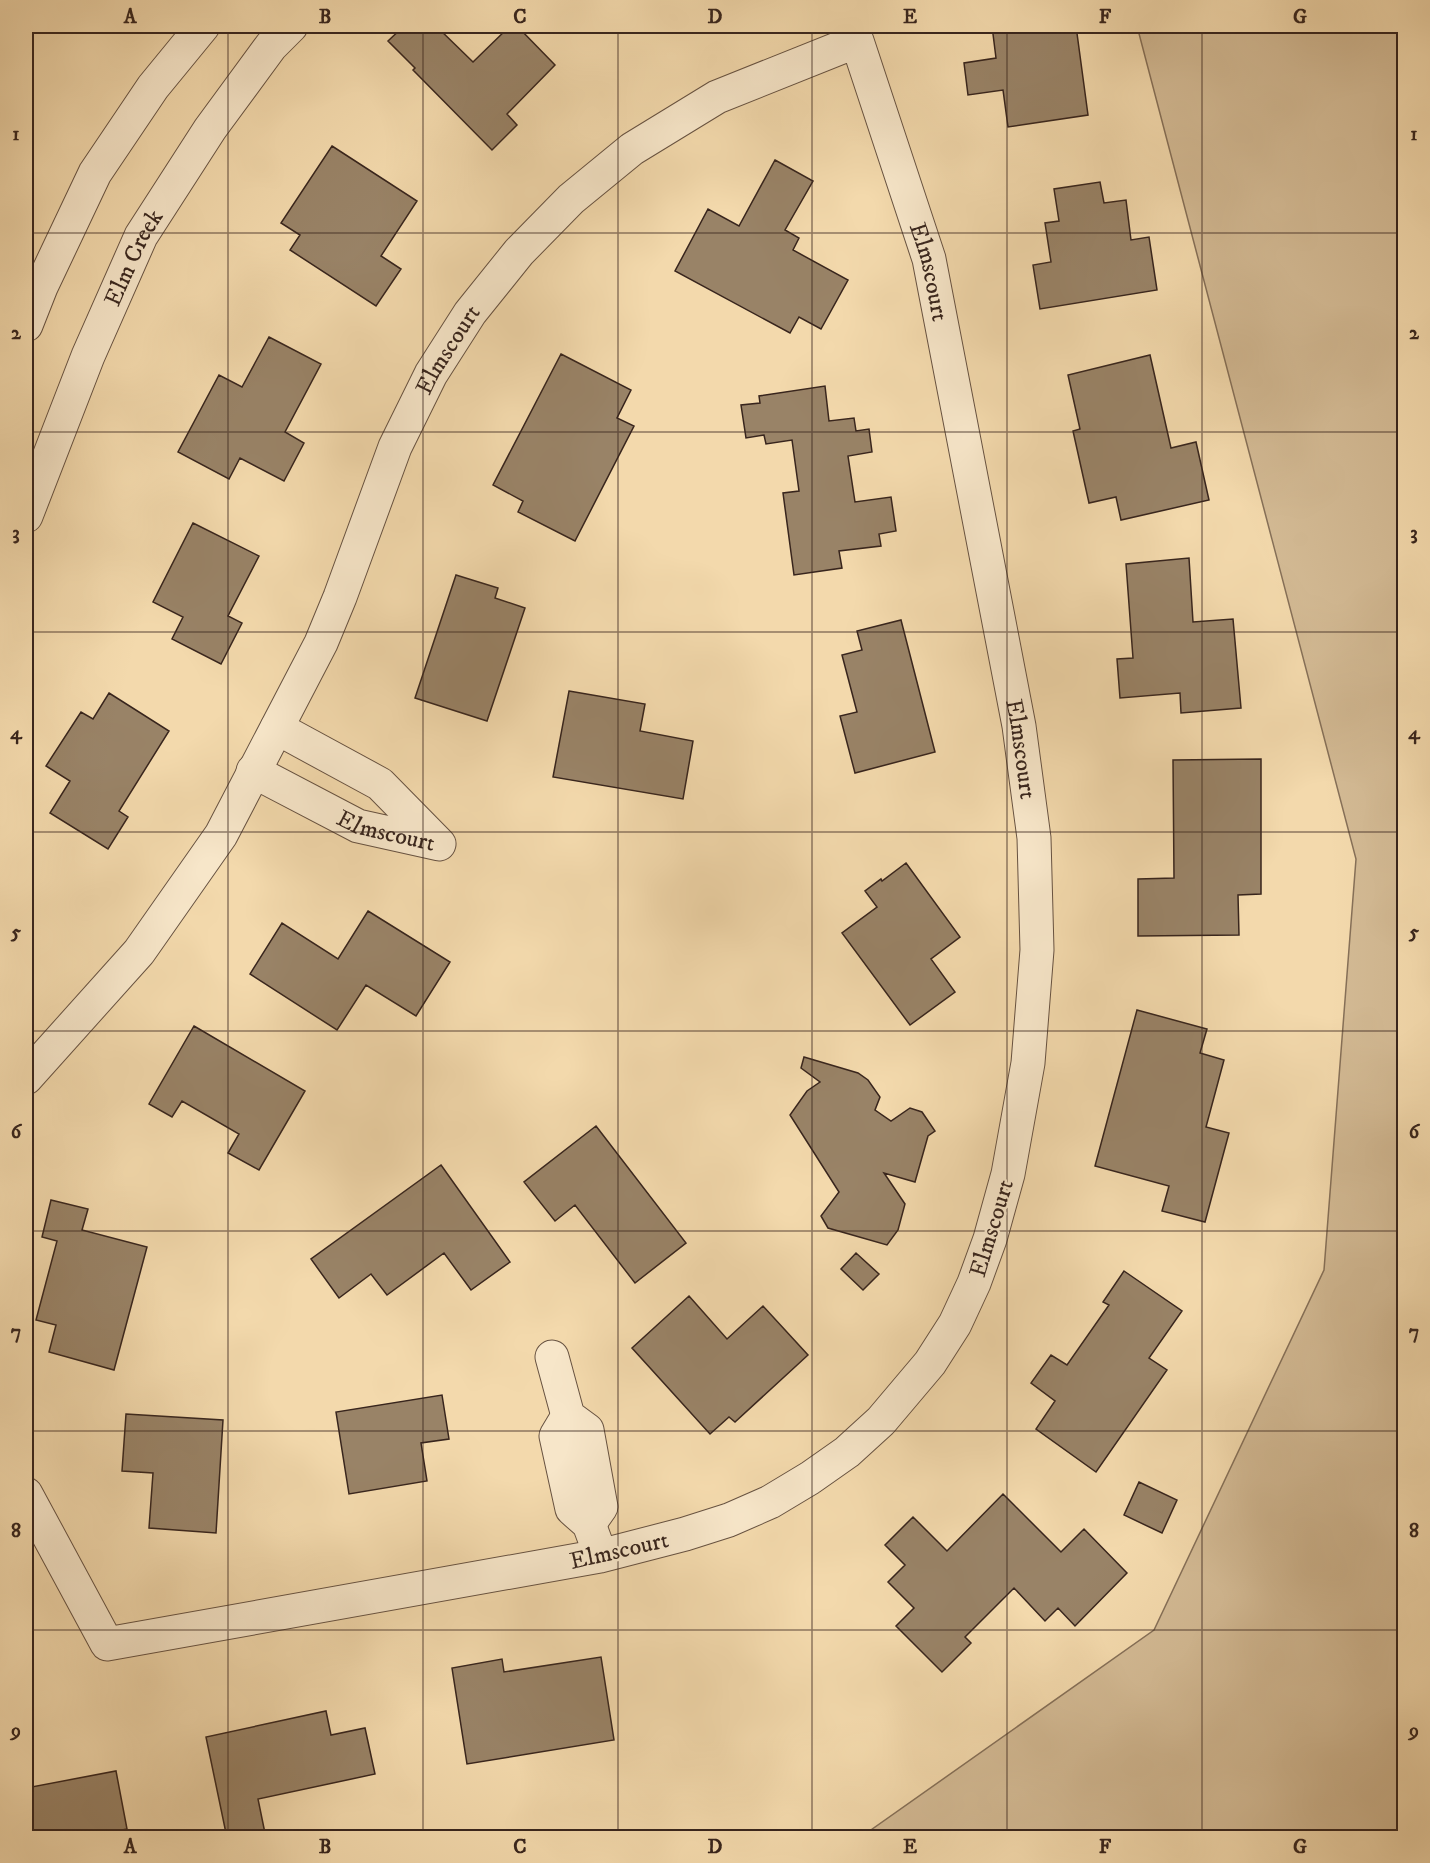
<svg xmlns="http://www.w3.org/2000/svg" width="1430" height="1863" font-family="'IM FELL DW Pica',serif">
<rect width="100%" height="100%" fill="#f3d9ac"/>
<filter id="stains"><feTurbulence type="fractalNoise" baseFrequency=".00333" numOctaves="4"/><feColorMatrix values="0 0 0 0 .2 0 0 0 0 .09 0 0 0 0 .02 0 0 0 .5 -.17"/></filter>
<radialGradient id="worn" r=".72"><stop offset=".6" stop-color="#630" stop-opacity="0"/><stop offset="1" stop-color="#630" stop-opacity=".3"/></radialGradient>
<path fill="#d3ba94" stroke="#867058" stroke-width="1.5" d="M1137,26H1404V1837H861L1154,1630L1324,1270L1356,859Z"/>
<path fill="#998367" stroke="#38251d" stroke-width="1.5" d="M404,26H436L473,62L510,26H517L555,65L507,114L517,125L492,150L413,70L415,68L388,41Z
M992,26H1076L1088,115L1008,127L1003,90L968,95L964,63L996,58Z
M332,146L417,201L381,256L401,269L376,306L290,250L300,235L281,223Z
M775,160L813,181L785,230L799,238L793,250L848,280L821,329L799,317L790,333L675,271L708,209L739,226Z
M1100,182L1104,203L1126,200L1131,240L1149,237L1157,290L1040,309L1033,265L1051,262L1045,223L1059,221L1054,189Z
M269,337L321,364L285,432L304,443L284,481L240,458L229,479L178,452L219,375L242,387Z
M561,354L631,390L617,418L634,426L575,541L518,512L523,501L493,485Z
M1150,355L1171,448L1196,442L1209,500L1121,520L1116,497L1089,503L1073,431L1080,429L1068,375Z
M825,386L829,421L854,418L856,431L869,429L872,452L848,456L855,502L891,497L896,531L879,534L881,546L839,551L842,568L794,575L783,493L799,491L792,440L766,444L764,435L746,438L741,405L760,403L759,396Z
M193,523L259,556L228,616L242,623L221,664L172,639L183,617L153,602Z
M1189,558L1193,622L1233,619L1241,708L1181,713L1180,693L1120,698L1117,659L1133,658L1126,564Z
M456,575L498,588L495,598L525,608L487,721L415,698Z
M901,620L935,752L855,773L840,716L857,712L842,655L862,650L857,631Z
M569,691L645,704L640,731L693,741L683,799L553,777Z
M109,693L169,731L119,811L128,817L108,849L50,813L70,781L46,766L81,712L93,719Z
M1261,759V894L1238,895L1239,935L1138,936V879L1174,878L1173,760Z
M906,863L960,937L931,959L955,992L910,1025L842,933L877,907L865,891L881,879L882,881Z
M368,911L450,962L416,1016L366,985L337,1030L250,974L282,923L338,959Z
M1137,1010L1207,1029L1200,1053L1224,1060L1206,1127L1229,1133L1205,1222L1162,1211L1169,1186L1095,1166Z
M194,1026L305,1091L259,1170L228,1153L239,1134L182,1101L172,1117L149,1104Z
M804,1057L858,1073L868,1080L880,1097L875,1110L891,1121L910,1108L922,1112L935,1131L928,1136L915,1182L884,1173L905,1204L898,1230L887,1245L828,1228L821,1216L839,1192L790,1115L807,1091L820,1082L801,1068Z
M596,1126L686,1243L635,1283L575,1205L555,1221L524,1182Z
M441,1165L510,1262L471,1290L444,1253L387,1295L371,1274L339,1298L311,1259Z
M51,1200L88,1209L82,1230L147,1247L114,1370L49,1352L56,1325L36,1320L57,1241L42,1237Z
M856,1253L879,1274L863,1290L841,1269Z
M1124,1271L1182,1311L1149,1358L1167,1370L1096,1472L1036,1429L1055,1401L1031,1383L1051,1355L1067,1365L1109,1305L1103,1302Z
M689,1296L727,1339L763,1306L808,1355L735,1422L729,1417L710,1434L632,1348Z
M442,1395L449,1439L421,1443L427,1481L349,1494L336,1412Z
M126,1414L223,1420L216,1533L149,1528L153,1473L122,1471Z
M1139,1482L1177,1500L1162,1533L1124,1515Z
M1003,1494L1061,1552L1084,1529L1127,1573L1075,1626L1058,1608L1045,1621L1014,1588L965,1637L971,1643L942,1672L896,1626L914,1608L888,1582L905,1565L885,1545L913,1517L947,1551Z
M601,1657L614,1740L467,1764L452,1668L502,1659L504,1672Z
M326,1711L331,1735L365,1728L375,1774L258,1799L266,1838H227L206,1737Z
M116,1771L127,1829L82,1838H26V1788Z"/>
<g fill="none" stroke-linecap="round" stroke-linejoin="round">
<g stroke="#675241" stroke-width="35">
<g id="minor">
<path d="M26,325L41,287L95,173L153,87L203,26"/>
<path id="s1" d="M26,516L88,356L141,236L210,129L271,46L291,26"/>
<path id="s2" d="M253,771L358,826L439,844L380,784L277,728"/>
<path id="s3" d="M26,1078L139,952L221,835L321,643L340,597L395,447L431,374L470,313L519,252L571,199L632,149L717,97L857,41L929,259L1019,726L1034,838L1037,950L1028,1063L1008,1174L990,1239L974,1283L955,1324L930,1363L881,1421L847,1452L810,1478L770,1502L729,1520L685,1534L600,1556L107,1644L26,1494"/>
<path d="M552,1357L568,1416L587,1430L601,1507L589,1524"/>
<path d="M568,1416L556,1436L572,1509L589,1524L596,1543"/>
</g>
</g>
<use href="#minor" stroke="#f7e6c9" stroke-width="33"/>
</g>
<path fill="none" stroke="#38251d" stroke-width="1.5" stroke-opacity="0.55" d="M228,26V1838M423,26V1838M618,26V1838M812,26V1838M1007,26V1838M1202,26V1838M26,233H1404M26,432H1404M26,632H1404M26,832H1404M26,1031H1404M26,1231H1404M26,1431H1404M26,1630H1404"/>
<g text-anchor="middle" stroke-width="5" stroke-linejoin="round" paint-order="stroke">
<g font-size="24" fill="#38251d" stroke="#f7e6c9">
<text dy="8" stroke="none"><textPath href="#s1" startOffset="280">Elm Creek</textPath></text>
<text dy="8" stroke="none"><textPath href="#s3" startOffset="1616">Elmscourt</textPath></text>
<text dy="8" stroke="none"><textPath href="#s3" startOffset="849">Elmscourt</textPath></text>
<text dy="8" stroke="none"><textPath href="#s3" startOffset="2102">Elmscourt</textPath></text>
<text dy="8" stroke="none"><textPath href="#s2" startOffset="147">Elmscourt</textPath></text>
<text transform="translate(991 1228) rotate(-73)" y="8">Elmscourt</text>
<text transform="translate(619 1550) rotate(-13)" y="8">Elmscourt</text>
</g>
</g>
<rect width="1430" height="1863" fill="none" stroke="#f3d9ac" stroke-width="66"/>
<rect x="33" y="33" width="1364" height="1797" fill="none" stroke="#38251d" stroke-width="2"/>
<g font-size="20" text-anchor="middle" font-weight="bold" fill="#38251d">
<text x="130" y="23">A</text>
<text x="325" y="23">B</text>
<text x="520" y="23">C</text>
<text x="715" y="23">D</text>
<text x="910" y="23">E</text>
<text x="1105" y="23">F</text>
<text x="1300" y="23">G</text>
<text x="16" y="140">1</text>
<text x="1414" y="140">1</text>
<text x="16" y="339">2</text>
<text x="1414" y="339">2</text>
<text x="16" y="539">3</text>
<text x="1414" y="539">3</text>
<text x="16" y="739">4</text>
<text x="1414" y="739">4</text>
<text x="16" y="938">5</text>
<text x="1414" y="938">5</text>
<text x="16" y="1138">6</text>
<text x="1414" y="1138">6</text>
<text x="16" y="1338">7</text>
<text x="1414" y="1338">7</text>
<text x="16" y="1537">8</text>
<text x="1414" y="1537">8</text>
<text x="16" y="1737">9</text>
<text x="1414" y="1737">9</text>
<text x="130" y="1853">A</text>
<text x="325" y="1853">B</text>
<text x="520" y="1853">C</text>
<text x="715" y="1853">D</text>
<text x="910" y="1853">E</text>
<text x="1105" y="1853">F</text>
<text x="1300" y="1853">G</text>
</g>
<rect width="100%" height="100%" filter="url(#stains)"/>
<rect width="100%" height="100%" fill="url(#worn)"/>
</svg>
